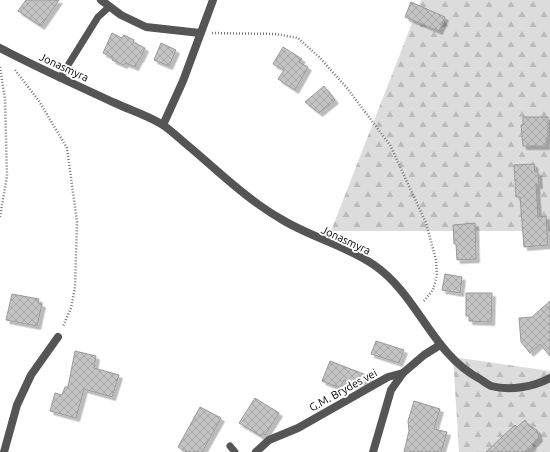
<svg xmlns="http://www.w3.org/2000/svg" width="550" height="452" viewBox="0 0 550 452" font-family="Ubuntu,sans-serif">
	<defs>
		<pattern id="forest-firs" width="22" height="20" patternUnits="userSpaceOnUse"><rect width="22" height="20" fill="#dcdcdc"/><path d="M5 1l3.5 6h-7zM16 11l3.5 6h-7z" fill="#bbb"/></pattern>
		<pattern id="building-cross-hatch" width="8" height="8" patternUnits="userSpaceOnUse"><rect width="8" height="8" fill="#c4c4c4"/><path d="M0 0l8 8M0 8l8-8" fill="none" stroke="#a7a7a7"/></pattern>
		<filter id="shadow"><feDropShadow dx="3.5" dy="3.5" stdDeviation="0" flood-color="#0004"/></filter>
	</defs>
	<rect width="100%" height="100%" fill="#fff"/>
	<g fill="url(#forest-firs)">
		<path d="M421 0H550V231H331Z"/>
		<path d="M453 357 550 371V452H459Z"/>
	</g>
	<g fill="url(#building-cross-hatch)" stroke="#999" filter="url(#shadow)">
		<path d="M26 0H59L41 26 18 11Z"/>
		<path d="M411 2 445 17 439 31 405 17Z"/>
		<path d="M112 33 122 38 124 35 134 40 133 42 145 48 140 59H139L135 67 125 63 124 65 112 60 113 58 103 53Z"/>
		<path d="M161 43 176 50 169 66 154 60Z"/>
		<path d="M283 47 302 59 299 62 308 67 295 90 278 79 284 70 273 64Z"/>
		<path d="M324 86 335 100 319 113 305 102Z"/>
		<path d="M523 117H548V138H546V146H523L521 125H523Z"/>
		<path d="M534 164 535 172H538L539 185H536L538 217 546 216 548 245 524 247 520 197H516L514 165Z"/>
		<path d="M475 223 476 259 457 260 456 244H454L453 225Z"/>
		<path d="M445 274 462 277 460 293 442 290Z"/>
		<path d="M466 293H492L491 322 469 321V316H466Z"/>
		<path d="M12 294 39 299 38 303 42 304 37 326 6 320Z"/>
		<path d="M550 301V356L540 344 530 353 521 342 519 318 532 317Z"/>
		<path d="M376 341 404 350 399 363 371 354Z"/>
		<path d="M75 351 96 356 94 368 119 375 112 397 84 389 76 418 50 411 55 393 62 395 65 387H68Z"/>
		<path d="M330 361 374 378 361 386 344 380 340 388 322 381Z"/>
		<path d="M255 398 279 413 265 435 263 433 261 436 239 423Z"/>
		<path d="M414 401 440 409 434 429 447 432 441 452H404L409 431 408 421Z"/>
		<path d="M200 407 221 418 202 452H187L178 447Z"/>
		<path d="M525 420 529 426 537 430 539 438 532 445 533 446 525 452H486L515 425 517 427Z"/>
	</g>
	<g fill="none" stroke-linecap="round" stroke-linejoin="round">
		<g stroke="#777" stroke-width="2.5" stroke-dasharray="1 2" stroke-linecap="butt">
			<path d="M212 33 276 34 298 38 319 57 347 88 390 145 426 223 436 260 437 275 433 290 423 302"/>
			<path d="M0 67 5 99 7 176 0 217"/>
			<path d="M15 70 39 101 67 148 77 222 75 287 71 308 63 326"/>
		</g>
		<g stroke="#555" stroke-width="7">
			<path d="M60 78 98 17 109 7"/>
			<path d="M230 446 235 452"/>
		</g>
		<g stroke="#555" stroke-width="8">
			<path d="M101 0 121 15 146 27 200 33"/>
			<path d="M0 48C38 68 76 85 115 103 130 110 149 116 163 125 173 132 182 141 192 149 220 173 248 200 281 219 310 237 345 245 374 265 418 295 432 354 480 379 483 381 487 384 491 386 509 391 534 387 550 378"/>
			<path d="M163 125 183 81 213 0"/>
			<path d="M4 452 17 405 31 375 58 337"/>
			<path d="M256 452 269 440 298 428 388 377 403 373 424 355 440 345"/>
			<path d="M373 452 391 390 403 373"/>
		</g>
	</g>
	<g text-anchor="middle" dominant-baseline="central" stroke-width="4" stroke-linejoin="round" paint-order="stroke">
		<g font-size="11" fill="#000" stroke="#fff">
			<text transform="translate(64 67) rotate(25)">Jonasmyra</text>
			<text transform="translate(346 240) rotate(25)">Jonasmyra</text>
			<text transform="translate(343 390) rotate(-29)">G.M. Brydes vei</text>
		</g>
	</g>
</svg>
